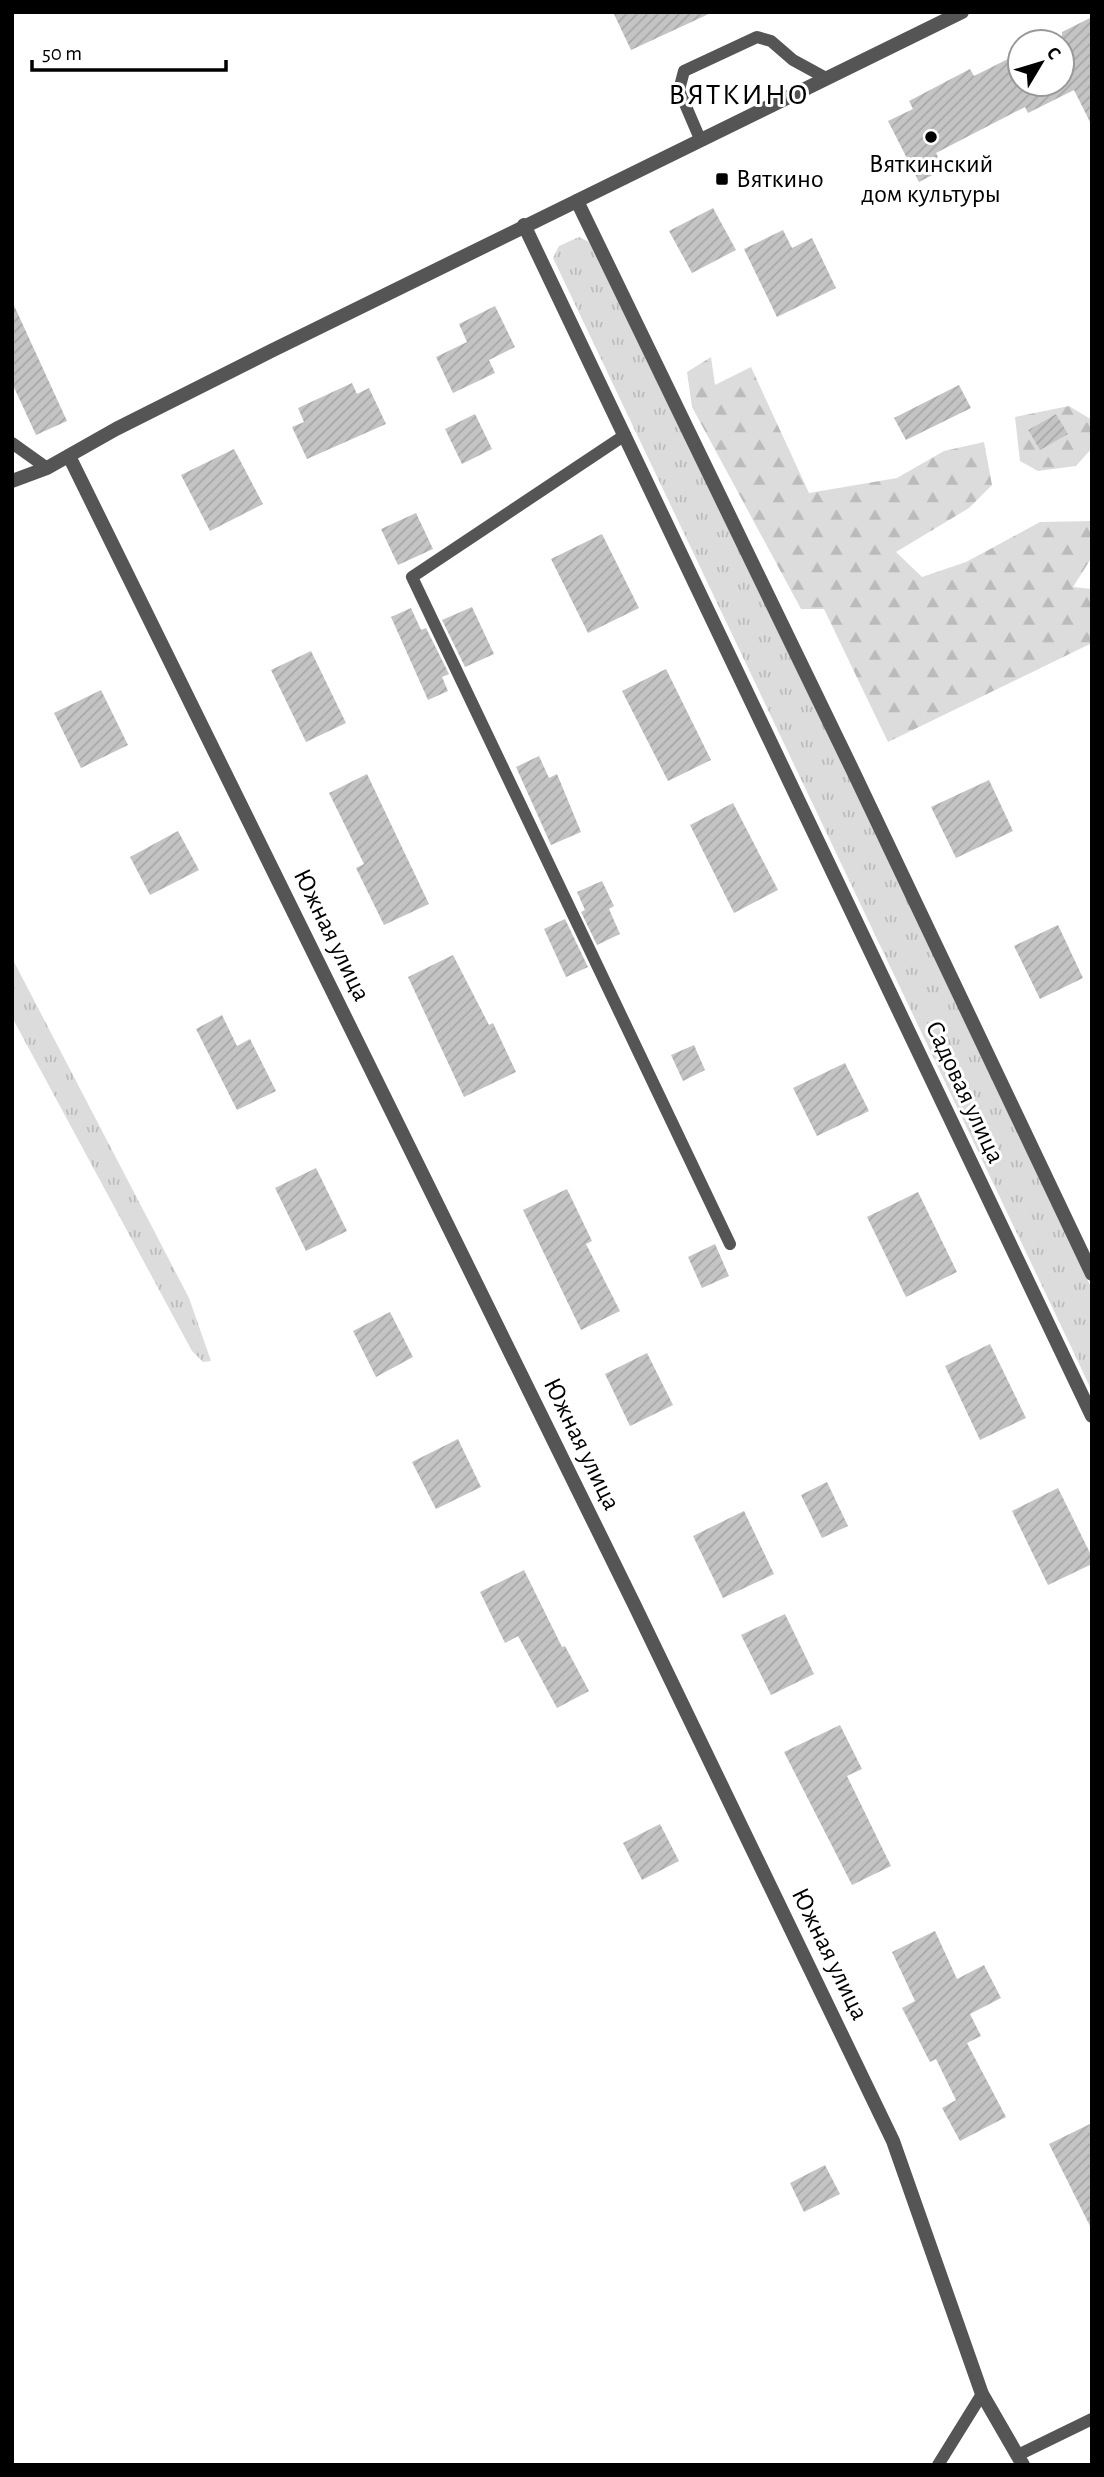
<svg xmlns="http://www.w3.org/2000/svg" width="1104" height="2477" viewBox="0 0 1104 2477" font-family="'Alegreya Sans',sans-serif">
	<defs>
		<pattern id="grass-tufts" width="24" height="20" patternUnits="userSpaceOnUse" patternTransform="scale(1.75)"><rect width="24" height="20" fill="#dcdcdc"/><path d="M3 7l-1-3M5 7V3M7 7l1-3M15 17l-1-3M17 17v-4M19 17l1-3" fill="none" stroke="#bbb"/></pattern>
		<pattern id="forest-firs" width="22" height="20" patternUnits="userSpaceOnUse" patternTransform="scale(1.75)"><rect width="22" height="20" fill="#dcdcdc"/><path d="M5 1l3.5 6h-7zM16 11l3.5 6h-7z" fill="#bbb"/></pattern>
		<pattern id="building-hatch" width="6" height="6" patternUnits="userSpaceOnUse" patternTransform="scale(1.75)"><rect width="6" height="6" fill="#c4c4c4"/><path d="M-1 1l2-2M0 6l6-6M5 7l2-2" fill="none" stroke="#a7a7a7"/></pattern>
	</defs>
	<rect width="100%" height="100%" fill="#fff"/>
	<g fill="url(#grass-tufts)">
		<path d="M579 237 589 242 871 823 1092 1289V1391L553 258 559 246Z"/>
		<path d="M12 958 189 1298 211 1361 203 1362 192 1351 13 1019Z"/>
	</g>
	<g fill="url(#forest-firs)" fill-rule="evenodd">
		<path d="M711 357 715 385 751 367 809 493 897 478 944 451 984 442 992 485 969 508 896 552 922 577 966 562 1040 522 1092 521V557L1073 587 1092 589V643L888 742 824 609H801L692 407 687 372Z"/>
		<path d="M1069 406 1092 420V448L1076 466 1038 471 1020 461 1015 417ZM1056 414 1067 434 1040 449 1028 430Z"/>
	</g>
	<g fill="url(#building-hatch)">
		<path d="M613 12H713L631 50Z"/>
		<path d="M1092 17V126L1074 90 1028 113 1025 107 936 153 944 169 919 182 888 121 913 109 909 101 970 69 974 76 1020 53V84H1062V32Z"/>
		<path d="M713 208 736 250 692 273 669 231Z"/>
		<path d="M783 230 792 248 812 238 836 288 777 317 744 249Z"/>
		<path d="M12 301 67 421 36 435 12 383Z"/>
		<path d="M495 306 515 347 489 360 495 373 453 393 436 357 467 342 459 324Z"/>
		<path d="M352 383 357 394 369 388 386 424 307 459 292 427 304 422 298 408Z"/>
		<path d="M959 385 971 408 906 440 894 418Z"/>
		<path d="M475 414 492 449 462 464 445 429Z"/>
		<path d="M1056 414 1068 434 1040 450 1028 430Z"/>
		<path d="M234 449 263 504 210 531 181 475Z"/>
		<path d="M416 513 433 549 398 565 381 529Z"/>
		<path d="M602 534 639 608 588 633 551 559Z"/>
		<path d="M472 607 494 654 465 667 442 620Z"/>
		<path d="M411 608 421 630 426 628 449 674 442 677 448 691 428 700 391 617Z"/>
		<path d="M311 651 346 723 306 742 271 670Z"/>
		<path d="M666 669 711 760 668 781 622 691Z"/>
		<path d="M101 690 128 745 81 768 54 713Z"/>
		<path d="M539 756 549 778 557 774 581 832 551 845 516 767Z"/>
		<path d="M367 774 429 904 384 925 356 868 364 864 329 793Z"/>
		<path d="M989 780 1013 831 956 858 931 807Z"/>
		<path d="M733 803 778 890 734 913 690 825Z"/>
		<path d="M178 831 199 870 150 895 130 857Z"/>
		<path d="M602 881 614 906 609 909 620 934 597 945 581 912 585 910 577 892Z"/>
		<path d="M565 919 588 967 566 977 544 929Z"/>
		<path d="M1058 925 1083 978 1040 999 1014 946Z"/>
		<path d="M453 955 489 1025 493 1023 516 1072 464 1097 408 977Z"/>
		<path d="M222 1015 237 1046 250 1039 276 1091 237 1110 196 1029Z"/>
		<path d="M694 1045 705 1070 683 1081 671 1055Z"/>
		<path d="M845 1063 869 1111 817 1136 793 1088Z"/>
		<path d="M316 1168 347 1231 306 1251 275 1188Z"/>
		<path d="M567 1189 592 1241 586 1244 620 1311 581 1330 523 1210Z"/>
		<path d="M918 1192 957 1272 906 1297 867 1217Z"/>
		<path d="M715 1244 729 1276 702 1288 688 1257Z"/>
		<path d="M390 1312 413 1357 376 1377 353 1331Z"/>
		<path d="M990 1344 1026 1418 980 1440 945 1366Z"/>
		<path d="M647 1353 673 1405 630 1426 605 1374Z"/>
		<path d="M458 1439 481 1487 436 1509 412 1462Z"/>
		<path d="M827 1482 848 1526 822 1538 801 1495Z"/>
		<path d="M1058 1488 1092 1557V1564L1048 1585 1012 1511Z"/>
		<path d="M744 1511 774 1574 723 1598 693 1536Z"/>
		<path d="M524 1570 562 1647 565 1646 589 1691 557 1708 518 1636 505 1643 480 1592Z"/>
		<path d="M785 1614 814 1674 771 1695 741 1635Z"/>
		<path d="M840 1725 862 1769 847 1776 891 1866 852 1885 784 1752Z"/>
		<path d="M660 1824 679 1861 642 1880 623 1843Z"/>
		<path d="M935 1931 957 1979 984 1965 1001 1998 970 2014 981 2036 967 2043 1006 2117 960 2141 942 2108 956 2100 936 2059 930 2062 902 2008 915 2001 892 1952Z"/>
		<path d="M1092 2123V2230L1049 2144Z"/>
		<path d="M825 2165 840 2194 804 2212 790 2183Z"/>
	</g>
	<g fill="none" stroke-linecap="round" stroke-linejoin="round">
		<g stroke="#555" stroke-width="12">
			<path d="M700 139 679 90 684 71 757 37 771 41 793 60 826 78"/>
			<path d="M625 435 412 577 730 1244"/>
			<path d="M12 443 47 468"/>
			<path d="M1018 2455 1092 2419"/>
			<path d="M938 2465 982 2394"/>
		</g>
		<g stroke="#555" stroke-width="14">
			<path d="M577 201 853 771 1092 1274"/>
			<path d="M524 225 1092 1416"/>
			<path d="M69 456 634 1604 893 2141 982 2394 1023 2465"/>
		</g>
		<path stroke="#555" stroke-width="14" d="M12 481 47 468 116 429 271 351 962 12"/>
	</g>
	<g fill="#000" stroke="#fff" stroke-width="2.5">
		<circle cx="931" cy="137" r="7"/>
		<rect x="715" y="172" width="14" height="14" rx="3.5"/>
	</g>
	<g text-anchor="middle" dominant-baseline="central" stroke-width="6" stroke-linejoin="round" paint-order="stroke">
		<g font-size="26" fill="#000" stroke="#fff">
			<text x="931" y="164">Вяткинский<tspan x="931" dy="30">дом культуры</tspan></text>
			<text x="736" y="179" text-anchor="start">Вяткино</text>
		</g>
		<g font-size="26" fill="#000" stroke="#fff">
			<text transform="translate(332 935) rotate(64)">Южная улица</text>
			<text transform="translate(965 1092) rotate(65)">Садовая улица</text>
			<text transform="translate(582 1444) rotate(64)">Южная улица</text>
			<text transform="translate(830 1954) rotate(64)">Южная улица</text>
		</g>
		<g font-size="30" letter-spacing="2" fill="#000" stroke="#fff">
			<text x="739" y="95">ВЯТКИНО</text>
		</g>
	</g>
	<rect width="1104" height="2477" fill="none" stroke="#000000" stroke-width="28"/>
	<g transform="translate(1041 63) rotate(52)"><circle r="33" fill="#ffffff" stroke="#999999" stroke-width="2"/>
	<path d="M0-5L12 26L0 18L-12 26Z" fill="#000000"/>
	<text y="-10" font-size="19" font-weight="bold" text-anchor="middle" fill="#000000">С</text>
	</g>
	<path d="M32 60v10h194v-10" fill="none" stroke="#000000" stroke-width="3.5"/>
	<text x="42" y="60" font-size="21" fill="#000000" stroke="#ffffff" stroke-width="5" paint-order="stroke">50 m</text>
</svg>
